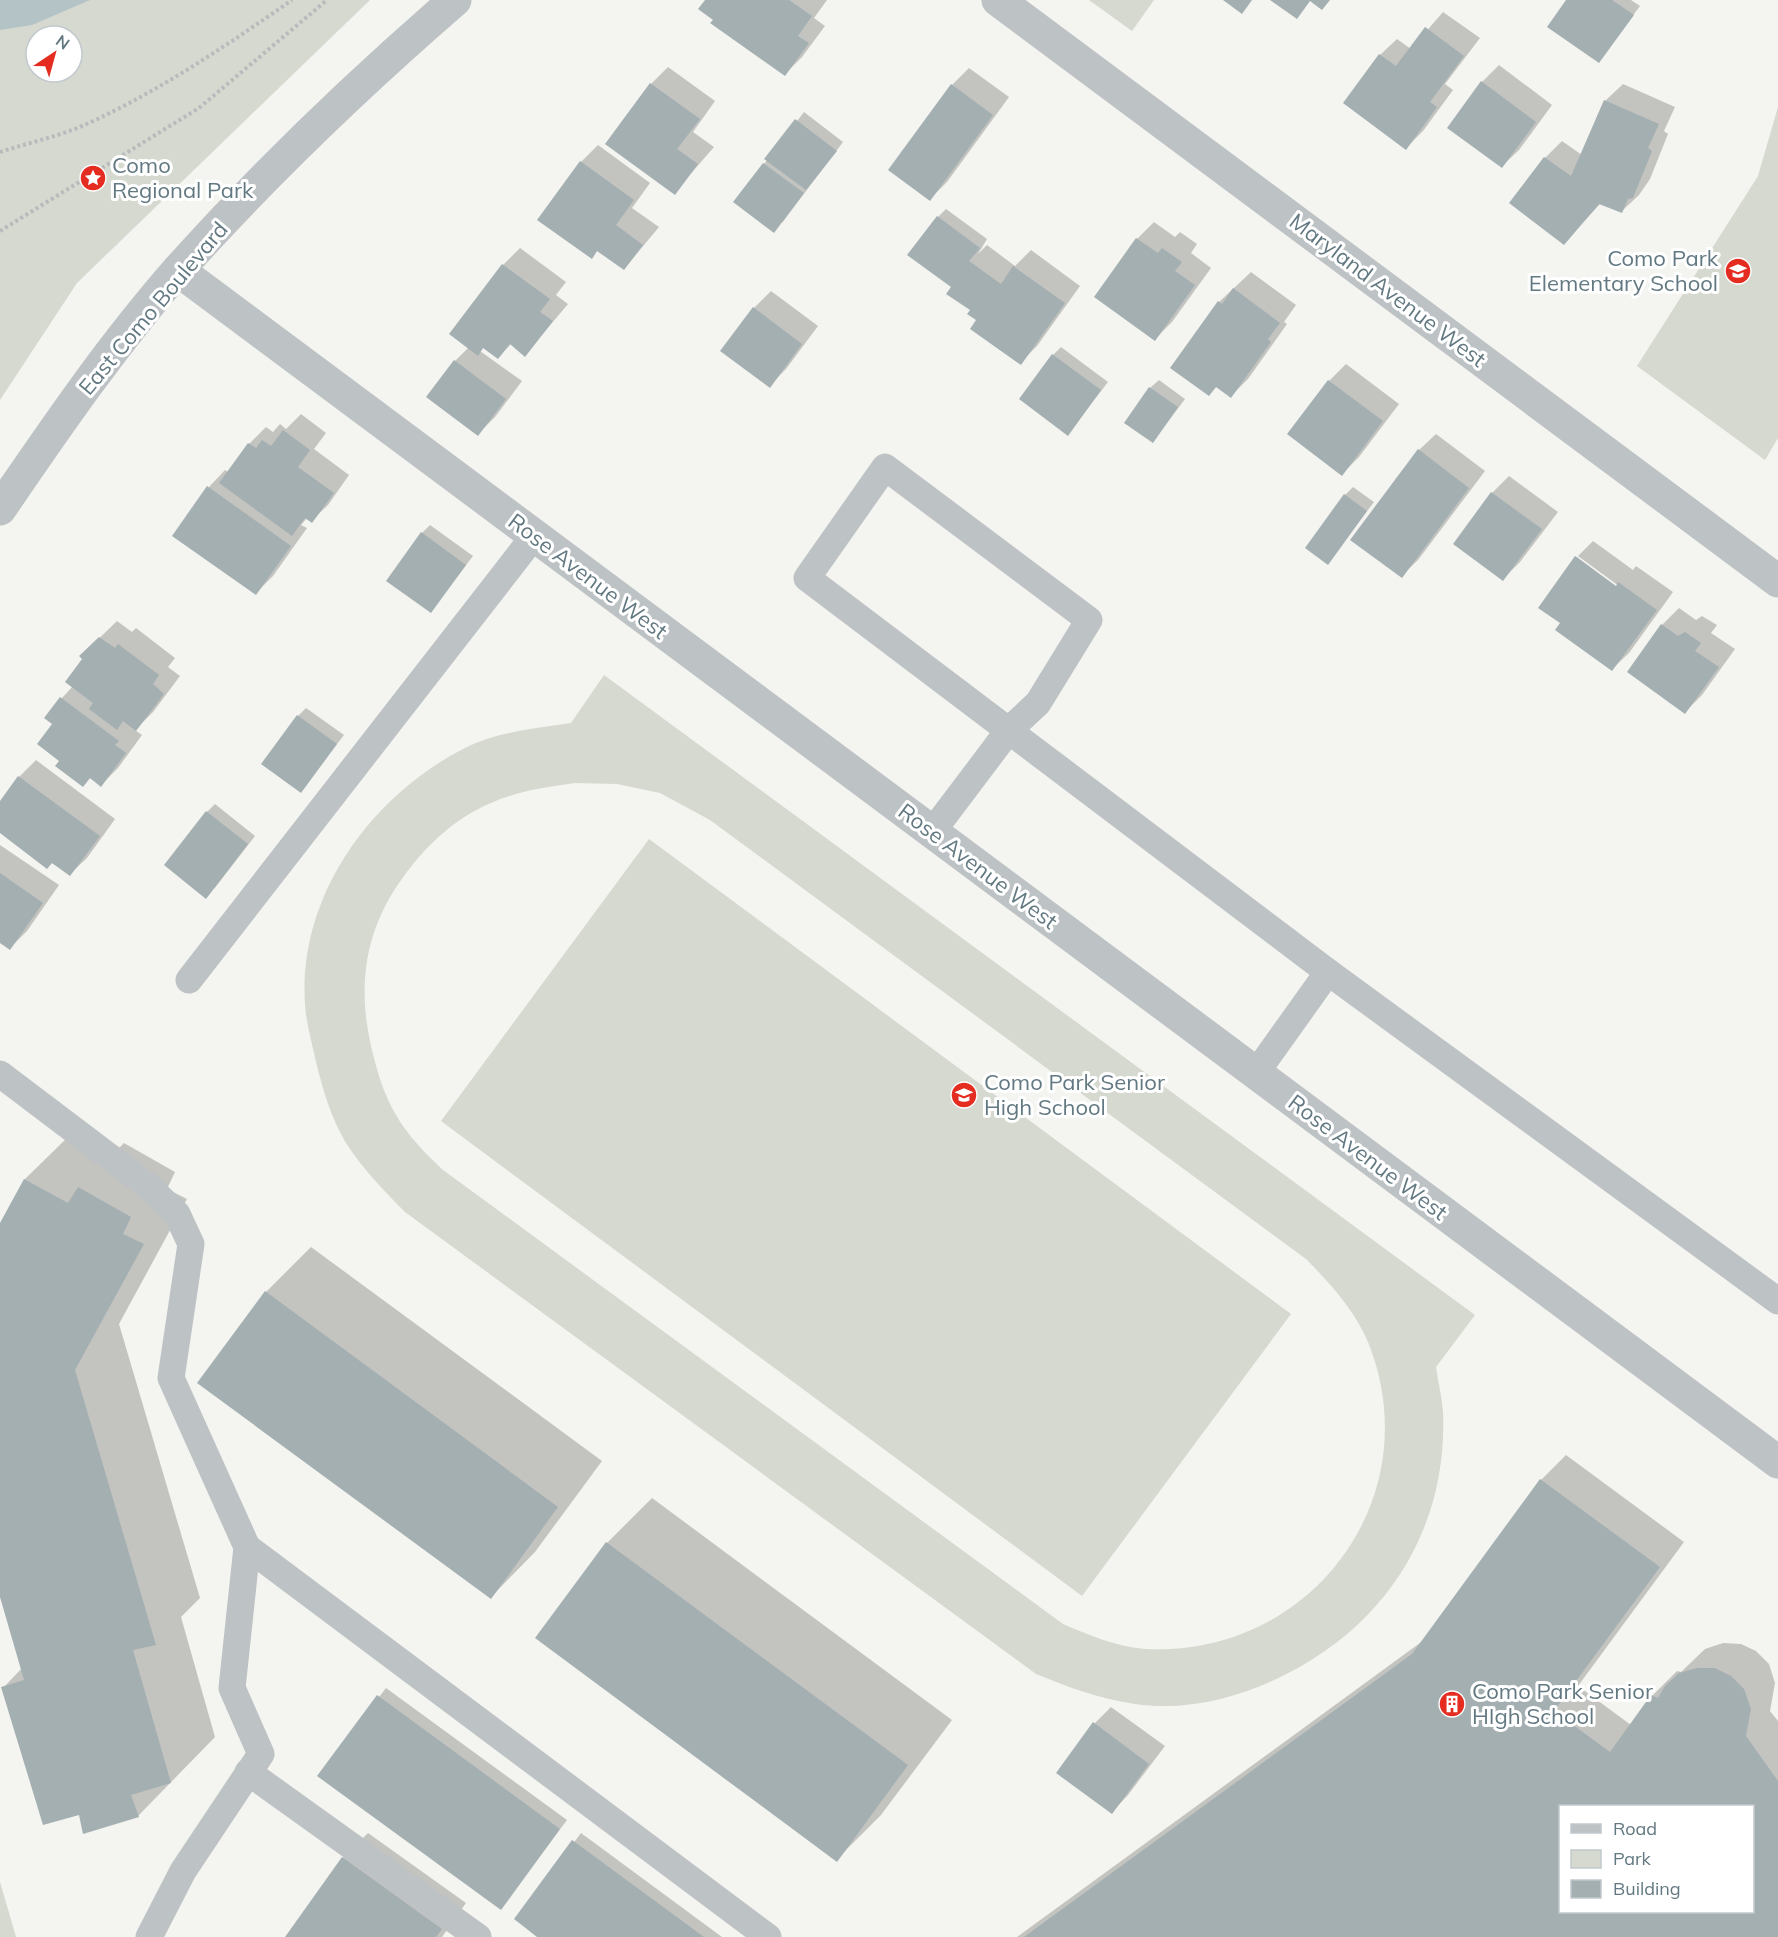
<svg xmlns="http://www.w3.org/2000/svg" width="1778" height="1937" viewBox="0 0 1778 1937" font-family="Mulish,sans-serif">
	<rect width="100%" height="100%" fill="#f4f4f0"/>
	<g fill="#d5d9cf" fill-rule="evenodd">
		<path d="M0 0H370L77 283 0 400ZM36 36H72V72H36Z"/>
		<path d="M1089 0H1154L1132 31Z"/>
		<path d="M1778 107V438L1765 460 1637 366 1758 176Z"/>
		<path d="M604 675 1475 1315 1436 1367C1438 1382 1442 1397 1443 1412 1448 1534 1381 1632 1272 1681 1230 1700 1181 1711 1135 1704 1100 1699 1068 1687 1036 1674L405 1212C383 1190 363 1169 346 1143 331 1118 323 1090 316 1062 312 1043 306 1023 305 1004 298 895 372 795 465 748 497 732 536 728 571 723ZM575 783 617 784 660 793 710 820 1306 1259C1330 1283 1355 1311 1368 1342 1431 1498 1310 1658 1145 1649 1117 1647 1089 1635 1063 1624L443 1170C425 1153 408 1136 396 1115 383 1093 377 1071 371 1046 356 979 367 922 410 868 432 840 459 816 491 803 517 791 547 787 575 783Z"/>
		<path d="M649 839 1291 1314 1082 1596 441 1121Z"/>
		<path d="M0 1882 16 1937H0Z"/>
	</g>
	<path fill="#b4c3c5" d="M0 0H90L32 25 0 30Z"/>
	<g fill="#0003" fill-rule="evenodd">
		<path d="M707 0H827L814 18 825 26 802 57 785 74 715 19Z"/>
		<path d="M1568 0H1631L1640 6 1599 61Z"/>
		<path d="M1443 12 1480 38 1445 84 1453 90 1423 131 1406 148 1380 55 1397 39 1411 49Z"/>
		<path d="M1499 65 1552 105 1519 150 1502 166 1482 82Z"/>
		<path d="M668 67 715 101 693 132 714 147 674 193 607 144 651 84Z"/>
		<path d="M969 68 1009 97 947 182 930 199 952 85Z"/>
		<path d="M1623 84 1675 107 1664 131 1668 134 1650 179 1639 195 1622 211 1601 203 1564 243 1511 203 1545 158 1562 141 1582 155 1606 100Z"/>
		<path d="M804 112 843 142 782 223 764 164Z"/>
		<path d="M598 145 650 183 632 208 659 227 624 269 598 250 591 257 581 162Z"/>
		<path d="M946 209 987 239 978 254 987 245 1015 266 1031 250 1080 286 1037 346 1020 363 978 320 972 310 958 280 938 217Z"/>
		<path d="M1154 222 1175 237 1180 232 1197 244 1191 253 1211 268 1172 322 1155 339 1137 239Z"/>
		<path d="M520 248 566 282 556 295 568 304 525 355 511 344 498 357 484 347 480 351 522 381 495 417 478 434 455 361 469 347 451 334 503 265Z"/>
		<path d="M1251 272 1296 305 1284 322 1287 324 1248 379 1231 396 1217 386 1209 394 1172 367 1219 302Z"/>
		<path d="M771 291 818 326 786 369 769 386 722 351 754 308Z"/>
		<path d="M1061 347 1108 382 1068 434 1053 355Z"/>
		<path d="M1346 364 1399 404 1359 457 1342 474 1289 434 1329 381Z"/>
		<path d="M1159 380 1185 399 1153 442 1150 388Z"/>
		<path d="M301 414 326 433 314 449 349 475 328 505 311 521 307 518 301 525 307 528 273 576 256 593 174 535 209 487 225 470 228 472 249 444 266 427 273 432 280 424 286 429Z"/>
		<path d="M1436 434 1485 471 1418 560 1401 576 1419 450Z"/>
		<path d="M1509 476 1558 512 1520 562 1503 579 1455 543 1492 493Z"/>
		<path d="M1353 487 1374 502 1328 563 1345 495Z"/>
		<path d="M430 525 473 556 431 611 422 533Z"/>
		<path d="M1593 541 1633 570 1636 566 1673 592 1629 653 1612 669 1562 623 1540 607 1577 557 1621 591 1623 589 1578 556Z"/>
		<path d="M1679 608 1696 620 1702 616 1717 625 1711 633 1735 649 1702 695 1685 712 1629 672 1662 625Z"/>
		<path d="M117 621 132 632 136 628 175 658 168 667 180 676 153 712 135 730 142 735 118 768 101 785 61 761 54 723 62 698 73 686 84 659 81 656Z"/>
		<path d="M306 708 344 735 301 791 298 716Z"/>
		<path d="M36 760 115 819 87 858 70 874 0 832V803L19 777Z"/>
		<path d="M215 804 255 836 214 889 207 812Z"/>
		<path d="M0 845 59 885 27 931 10 948 0 941Z"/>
		<path d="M70 1135 110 1157 124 1143 175 1172 167 1189 187 1199 119 1324 200 1598 181 1617 215 1737 138 1816 81 1814 3 1688 22 1668 0 1591V1226L25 1179Z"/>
		<path d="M311 1247 602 1461 535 1552 491 1597 199 1383 266 1292Z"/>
		<path d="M1566 1455 1684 1542 1578 1686 1631 1725 1652 1696 1677 1671 1681 1672 1705 1649 1723 1643 1741 1644 1756 1651 1769 1664 1775 1683 1770 1711 1778 1721V1937H1017L1424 1640 1541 1480ZM1560 1806H1752V1912H1560Z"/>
		<path d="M652 1498 952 1720 881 1815 836 1860 607 1543Z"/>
		<path d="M386 1688 567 1820 501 1908 319 1775Z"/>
		<path d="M1111 1707 1165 1746 1128 1795 1112 1812 1095 1723Z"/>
		<path d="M368 1833 466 1903 442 1937H287L343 1858Z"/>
		<path d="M581 1833 722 1937H540L516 1919Z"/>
	</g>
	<g fill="#a4afb2" fill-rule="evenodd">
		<path d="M705 0H789L812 16 798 36 809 43 785 76 710 23 713 20 698 9Z"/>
		<path d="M1223 0H1252L1242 14Z"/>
		<path d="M1270 0H1330L1322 10 1310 1 1297 19Z"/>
		<path d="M1566 0H1612L1634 15 1599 63 1547 27Z"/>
		<path d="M1425 27 1464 56 1430 102 1437 107 1406 150 1343 103 1379 54 1396 66Z"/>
		<path d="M1481 81 1536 122 1502 168 1447 128Z"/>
		<path d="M650 83 700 119 677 149 698 164 675 195 605 144Z"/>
		<path d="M951 84 993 115 930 201 888 170Z"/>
		<path d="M1604 100 1659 124 1648 148 1652 151 1633 198 1628 199 1622 213 1599 204 1564 245 1509 203 1544 157 1571 176Z"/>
		<path d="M795 119 837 151 806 190 764 159Z"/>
		<path d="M580 161 634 200 616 225 643 245 624 270 597 251 592 259 537 220Z"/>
		<path d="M763 163 804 193 774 233 733 202Z"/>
		<path d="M937 216 980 248 969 261 1001 284 1013 266 1065 303 1021 365 970 329 976 320 967 314 970 310 946 294 951 287 907 255Z"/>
		<path d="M1136 238 1158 253 1162 248 1182 262 1175 271 1195 285 1155 341 1094 297Z"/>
		<path d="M502 264 550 299 540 312 553 321 525 357 510 344 498 359 483 348 478 356 449 334Z"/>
		<path d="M1233 288 1280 323 1268 339 1271 342 1231 398 1216 387 1209 396 1170 368 1218 301 1222 304Z"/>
		<path d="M753 307 802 344 770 388 720 351Z"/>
		<path d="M1052 354 1101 390 1068 436 1019 399Z"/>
		<path d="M454 360 506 399 478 436 426 397Z"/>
		<path d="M1328 380 1383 421 1342 476 1287 434Z"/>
		<path d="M1149 387 1178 407 1153 443 1124 423Z"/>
		<path d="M283 430 310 450 298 467 334 493 312 523 305 518 292 536 219 483 248 443 256 448 262 440 271 446Z"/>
		<path d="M1418 449 1469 488 1402 578 1350 540Z"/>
		<path d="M207 486 291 546 256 595 172 536Z"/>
		<path d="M1491 492 1542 529 1503 581 1453 544Z"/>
		<path d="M1344 494 1367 511 1328 565 1305 548Z"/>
		<path d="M421 532 466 565 431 613 386 581Z"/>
		<path d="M1575 556 1616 586 1618 582 1657 610 1612 671 1555 630 1560 623 1538 608Z"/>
		<path d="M1661 624 1678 636 1685 632 1701 643 1695 651 1719 667 1685 714 1627 672Z"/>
		<path d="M99 637 115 648 118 644 159 675 153 684 164 694 136 731 123 721 117 730 89 709 93 703 65 682 82 659 79 656Z"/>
		<path d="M60 697 119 741 115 745 126 753 101 787 90 778 83 787 55 766 59 761 37 744 52 724 44 718Z"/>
		<path d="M297 715 337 744 301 793 261 764Z"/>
		<path d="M18 776 100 836 70 876 52 863 47 869 0 833V801Z"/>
		<path d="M206 811 248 844 206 899 164 865Z"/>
		<path d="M0 873 43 903 10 950 0 943Z"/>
		<path d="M24 1179 68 1203 78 1187 131 1217 123 1234 144 1244 75 1370 156 1645 133 1650 171 1783 131 1795 139 1817 83 1834 79 1815 43 1825 1 1687 24 1680 0 1597V1223Z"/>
		<path d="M265 1291 558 1507 491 1599 197 1383Z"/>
		<path d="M1540 1479 1660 1567 1554 1711 1610 1752 1651 1695 1658 1698 1665 1686 1679 1673 1697 1668H1715L1731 1676 1744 1689 1751 1709 1746 1736 1778 1781V1937H1024L1412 1654ZM1560 1806H1752V1912H1560Z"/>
		<path d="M606 1542 908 1765 837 1862 535 1638Z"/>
		<path d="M377 1695 560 1829 501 1910 317 1776Z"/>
		<path d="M1093 1722 1149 1764 1112 1814 1056 1773Z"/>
		<path d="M572 1840 704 1937H537L514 1919Z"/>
		<path d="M342 1857 442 1929 436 1937H285Z"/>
	</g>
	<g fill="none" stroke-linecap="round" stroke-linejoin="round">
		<g stroke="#b7bbbc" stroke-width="4" stroke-dasharray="3 3" stroke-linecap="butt">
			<path d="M0 152C25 144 51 138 75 129 149 98 226 46 292 0"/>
			<path d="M0 231 199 108 327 0"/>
		</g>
		<g stroke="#bdc2c5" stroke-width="27">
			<path d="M932 832 1009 730 1038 703 1089 620 885 467 807 578 1328 972 1778 1301"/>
			<path d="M189 980 534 536"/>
			<path d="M1256 1073 1328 972"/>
			<path d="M0 1074 148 1186 177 1214 191 1244 171 1378 247 1547"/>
			<path d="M248 1772 478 1937"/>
			<path d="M149 1937 183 1871 261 1754 232 1688 247 1547 768 1937"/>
		</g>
		<path stroke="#bdc2c5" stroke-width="33" d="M178 270 1778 1462"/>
		<g stroke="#bdc2c5" stroke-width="33">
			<path d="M998 0 1778 581"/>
			<path d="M0 509C56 427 113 344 179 269 265 173 358 84 455 0"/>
		</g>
	</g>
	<defs>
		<symbol id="sight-disc" viewBox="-11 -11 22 22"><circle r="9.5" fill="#e42c21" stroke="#fff"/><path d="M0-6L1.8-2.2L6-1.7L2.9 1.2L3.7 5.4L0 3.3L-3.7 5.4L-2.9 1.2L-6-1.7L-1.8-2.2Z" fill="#fff"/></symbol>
		<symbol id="school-disc" viewBox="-11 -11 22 22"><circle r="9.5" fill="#e42c21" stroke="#fff"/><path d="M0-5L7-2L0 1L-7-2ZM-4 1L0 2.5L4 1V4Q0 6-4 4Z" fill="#fff"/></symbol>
		<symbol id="building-disc" viewBox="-11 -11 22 22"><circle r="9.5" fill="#e42c21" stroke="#fff"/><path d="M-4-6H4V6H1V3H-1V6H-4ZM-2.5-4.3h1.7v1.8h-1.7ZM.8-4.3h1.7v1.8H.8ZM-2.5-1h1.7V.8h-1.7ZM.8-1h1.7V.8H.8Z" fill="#fff"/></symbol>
	</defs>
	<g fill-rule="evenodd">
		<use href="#sight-disc" x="78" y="163" width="30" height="30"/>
		<use href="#school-disc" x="1723" y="256" width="30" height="30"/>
		<use href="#school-disc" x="949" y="1080" width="30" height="30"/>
		<use href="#building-disc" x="1437" y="1689" width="30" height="30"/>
	</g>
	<g text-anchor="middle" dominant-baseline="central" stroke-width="6" stroke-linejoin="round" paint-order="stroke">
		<g font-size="22" fill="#637982" stroke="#fff" text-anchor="start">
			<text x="112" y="165">Como<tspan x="112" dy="25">Regional Park</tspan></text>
			<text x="1718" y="258" text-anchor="end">Como Park<tspan x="1718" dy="25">Elementary School</tspan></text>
			<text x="984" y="1082">Como Park Senior<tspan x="984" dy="25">High School</tspan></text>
			<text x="1472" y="1691">Como Park Senior<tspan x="1472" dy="25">HIgh School</tspan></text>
		</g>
		<g font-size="22" fill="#637982" stroke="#fff">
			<text transform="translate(1388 290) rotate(37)">Maryland Avenue West</text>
			<text transform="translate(153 308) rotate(-50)">East Como Boulevard</text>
			<text transform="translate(588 576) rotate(37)">Rose Avenue West</text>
			<text transform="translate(978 866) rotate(37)">Rose Avenue West</text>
			<text transform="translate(1368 1157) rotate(37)">Rose Avenue West</text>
		</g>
	</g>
	<rect x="1559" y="1805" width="195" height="108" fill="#ffffff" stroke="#c1c9cd" stroke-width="1.5"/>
	<rect x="1571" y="1824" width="30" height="9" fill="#bdc2c5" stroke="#c1c9cd" stroke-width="1.5"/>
	<text x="1613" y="1835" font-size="18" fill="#637982">Road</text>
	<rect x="1571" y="1850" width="30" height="18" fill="#d5d9cf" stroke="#c1c9cd" stroke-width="1.5"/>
	<text x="1613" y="1865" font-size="18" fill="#637982">Park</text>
	<rect x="1571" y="1880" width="30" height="18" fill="#a4afb2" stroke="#c1c9cd" stroke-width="1.5"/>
	<text x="1613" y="1895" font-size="18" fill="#637982">Building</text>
	<g transform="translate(54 54) rotate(36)"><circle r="28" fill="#ffffff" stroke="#c1c9cd" stroke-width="1.5"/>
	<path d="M0-4.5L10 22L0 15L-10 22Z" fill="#e42c21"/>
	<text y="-9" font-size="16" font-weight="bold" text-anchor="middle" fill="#637982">N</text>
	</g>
</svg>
